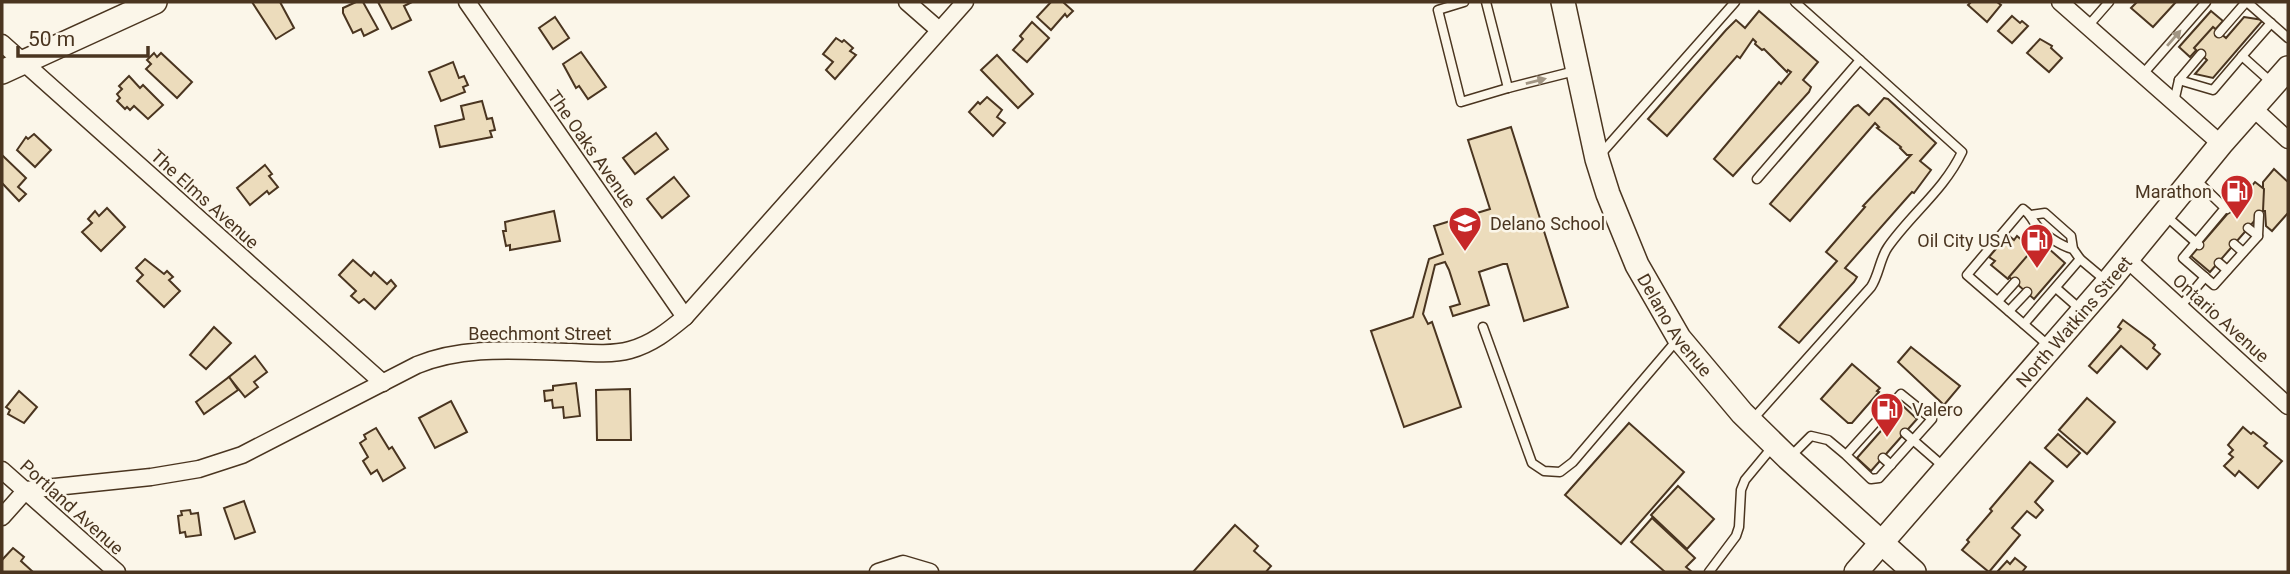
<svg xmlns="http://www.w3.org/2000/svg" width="2290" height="574" viewBox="0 0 2290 574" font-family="Roboto,sans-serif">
	<rect width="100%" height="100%" fill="#fbf6e9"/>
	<g fill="#ecdcbc" stroke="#4a3520" stroke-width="2">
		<path d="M252 2H280L294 28 276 39Z"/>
		<path d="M356 2H363L378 29 364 36 361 29 353 33 343 13V8Z"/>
		<path d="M378 2H412L404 6 411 20 392 29Z"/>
		<path d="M1051 2H1063L1073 11 1067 17 1065 14 1051 30 1037 17Z"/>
		<path d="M1971 2H1997L2001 5 1987 22 1968 5Z"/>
		<path d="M2137 2H2176L2153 27 2131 8Z"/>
		<path d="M1759 11 1818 62 1803 80 1811 87 1809 92 1733 176 1714 159 1779 82 1781 84 1791 72 1788 70 1787 72 1764 49 1762 50 1755 44 1756 42 1753 39 1740 58 1737 56 1667 136 1648 119 1726 30 1736 20 1745 28Z"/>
		<path d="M2211 11 2223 21 2190 57 2179 47Z"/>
		<path d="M2012 16 2020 23 2022 21 2028 26 2012 43 1998 31Z"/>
		<path d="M555 17 569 38 553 49 539 28Z"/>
		<path d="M2244 17 2263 20 2213 78 2195 74 2207 60 2194 48 2213 27 2226 38Z"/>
		<path d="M1032 22 1049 38 1027 62 1013 50 1023 39 1020 36Z"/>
		<path d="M836 38 842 42 844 40 853 48 850 51 856 55 835 79 826 70 833 62 823 54Z"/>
		<path d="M2040 39 2052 46 2051 48 2062 58 2049 72 2027 53Z"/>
		<path d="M581 52 606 87 588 99 579 86 576 88 563 64Z"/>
		<path d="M154 53 157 57 161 53 192 82 177 98 146 69 151 64 147 60Z"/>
		<path d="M997 55 1033 94 1018 108 981 70Z"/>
		<path d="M453 62 459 78 464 76 468 85 463 87 465 92 441 101 429 72Z"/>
		<path d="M129 76 140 88 143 85 163 105 148 119 134 106 130 110 127 107 125 109 117 101 120 98 117 94 122 89 119 86Z"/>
		<path d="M987 97 1002 110 997 117 1005 123 993 136 969 112 978 102 980 104Z"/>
		<path d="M1884 98 1888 99 1936 143 1920 161 1931 170 1914 193 1912 192 1845 268 1857 277 1854 282 1799 343 1779 327 1837 261 1826 252 1865 207 1863 206 1911 155H1907L1900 148 1901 147 1877 128 1879 127 1875 123 1790 221 1770 204 1854 107 1858 105 1869 115Z"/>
		<path d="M482 101 487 119 492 118 495 130 490 131 492 137 440 147 435 126 464 119 461 106Z"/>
		<path d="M1511 127 1568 307 1524 321 1507 264H1503L1479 272 1489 305 1453 316 1450 307 1460 304 1449 270 1445 262 1435 265 1423 314 1428 324 1432 322 1461 407 1404 427 1371 331 1413 317 1429 259 1443 254 1434 226 1490 209 1468 140Z"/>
		<path d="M656 133 668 149 635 174 623 158Z"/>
		<path d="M34 134 51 150 35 167 17 150 26 137 28 139Z"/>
		<path d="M2 155 26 178 18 187 26 194 19 201 2 183Z"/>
		<path d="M265 165 272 174 269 176 278 187 269 194 267 191 250 205 237 188Z"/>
		<path d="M2274 169 2288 182V213L2272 231 2266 226 2265 211H2263V182Z"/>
		<path d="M674 177 689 196 662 218 647 199Z"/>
		<path d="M2255 182 2264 189 2263 211 2210 272 2191 256Z"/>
		<path d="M107 208 125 227 101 251 82 232 92 223 88 219 95 211 99 216Z"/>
		<path d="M554 211 560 241 510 250V245L506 246 503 231H506L505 222Z"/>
		<path d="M2008 235 2014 240 2017 236 2033 250 2008 279 1991 265 1995 261 1989 257Z"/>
		<path d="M2040 241 2065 263 2034 299 2009 277Z"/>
		<path d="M145 259 164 274 167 271 173 277 169 280 180 291 164 307 137 281 143 275 136 268Z"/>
		<path d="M353 260 371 276 374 272 387 284 391 280 396 286 375 309 364 299 359 303 351 296 356 291 339 275Z"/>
		<path d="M2123 320 2150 340 2155 345 2153 348 2160 354 2147 369 2121 346 2097 373 2089 366 2121 329 2118 327Z"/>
		<path d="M214 327 231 343 206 369 190 355Z"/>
		<path d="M1911 347 1960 386 1944 405 1898 362Z"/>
		<path d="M255 356 267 372 254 382 258 387 245 397 229 377Z"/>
		<path d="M1852 364 1880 388 1877 391 1879 392 1852 423H1848L1821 399Z"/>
		<path d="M229 377 238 390 204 414 196 402Z"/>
		<path d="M576 383 580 416 564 418 563 407 553 408 552 400 545 401 544 391 553 390V386Z"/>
		<path d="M630 389 631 440H597L596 390Z"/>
		<path d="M19 391 37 407 24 423 8 414 10 410 6 407Z"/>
		<path d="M2087 398 2115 422 2087 454 2059 430Z"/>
		<path d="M451 401 467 432 435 448 419 418Z"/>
		<path d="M1903 406 1917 419 1871 471 1857 458Z"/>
		<path d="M1629 423 1684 472 1621 544 1565 495Z"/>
		<path d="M2243 427 2251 434 2253 432 2267 443 2264 446 2282 461 2258 488 2239 471 2235 476 2224 466 2233 457 2229 454 2233 450 2228 445Z"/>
		<path d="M376 428 389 449 392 447 405 468 383 481 377 470 371 474 363 461 368 457 360 443 366 439 364 435Z"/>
		<path d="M2058 434 2080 453 2067 467 2045 448Z"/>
		<path d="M2030 462 2053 481 2035 502 2043 510 2036 518 2027 511 2012 528 2020 535 1989 572 1962 550 1969 542 1967 540 1992 511 1990 509Z"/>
		<path d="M1678 486 1714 519 1687 549 1651 515Z"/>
		<path d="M244 501 255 532 235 539 224 508Z"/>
		<path d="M190 510 191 514 198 513 201 535 186 537 185 532 180 533 178 516 182 515 181 511Z"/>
		<path d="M1652 518 1695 558 1686 567 1692 572H1665L1631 542Z"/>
		<path d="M1235 525 1258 546 1254 551 1271 566 1266 572H1193Z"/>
		<path d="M13 548 24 557 21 561 32 571 31 572H2V560Z"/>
		<path d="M2015 558 2026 567 2022 572H1997L2007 561 2010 564Z"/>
	</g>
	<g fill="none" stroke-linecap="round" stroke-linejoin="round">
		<defs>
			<g id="lane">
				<path d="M1464 2 1438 10 1461 102 1508 88"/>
				<path d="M1486 2 1508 88 1575 71"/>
				<path d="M2247 2 2288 38"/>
				<path d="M2088 26 2109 2"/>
				<path d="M2219 33 2246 2"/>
				<path d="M2242 56 2271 23"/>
				<path d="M2142 75 2206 2"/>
				<path d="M2179 80 2213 90 2242 56 2271 82"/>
				<path d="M2174 102 2179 80 2201 54"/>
				<path d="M1599 156 1735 2"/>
				<path d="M1757 179 1860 60 1795 2"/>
				<path d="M2196 180 2225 208 2183 258 2214 285 2258 236 2259 215"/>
				<path d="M2227 209 2225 208 2236 195 2240 198"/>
				<path d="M2031 215 2045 213 2071 236 2073 249"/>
				<path d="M2166 216 2199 245"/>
				<path d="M2248 228 2258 236"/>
				<path d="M2234 244 2243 252"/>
				<path d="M2219 263 2227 270"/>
				<path d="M2056 288 2080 309"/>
				<path d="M1998 301 2015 282"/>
				<path d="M2180 307 2205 277"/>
				<path d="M2009 311 2027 292"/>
				<path d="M2024 324 2080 259"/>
				<path d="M1483 327 1532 463 1544 471 1560 472 1573 462 1677 340"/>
				<path d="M2049 346 1967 275 2023 209C2030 214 2030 216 2034 222 2042 234 2061 246 2073 249L2080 259 2105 280"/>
				<path d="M1753 419 1871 287C1879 275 1880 258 1888 247 1912 213 1944 190 1962 152L1860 60"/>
				<path d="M1905 433 1944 467"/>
				<path d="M1791 456 1811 436 1828 440 1846 455 1901 394 1932 419 1879 478 1871 479 1846 455"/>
				<path d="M1883 458 1891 465"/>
				<path d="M1709 572 1736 536 1739 527 1741 490 1745 480 1774 445"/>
			</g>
			<g id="street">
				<path d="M467 2 685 317"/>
				<path d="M907 2 939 30"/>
				<path d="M2060 2 2221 144"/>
				<path d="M2 43 383 383"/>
				<path d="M2253 108 2288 140"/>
				<path d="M2127 259 2288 406"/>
				<path d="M2 470 117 572"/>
				<path d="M2 517 26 490 151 477 199 469 242 455 417 365C466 345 518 351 571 352 589 353 612 355 630 350 652 344 668 331 685 317L965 2"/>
				<path d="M878 572 903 564 930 572"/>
			</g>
			<g id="secondary">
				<path id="s1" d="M1563 2 1597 159 1608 194 1637 265 1679 338 1742 413 1788 458 1914 572"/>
				<path d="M2 72 155 2"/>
				<path id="s2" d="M1856 572 2108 282 2221 144 2288 68"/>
			</g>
		</defs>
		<use href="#lane" stroke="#4a3520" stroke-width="11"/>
		<use href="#street" stroke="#4a3520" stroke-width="19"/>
		<use href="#secondary" stroke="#4a3520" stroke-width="26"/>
		<use href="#lane" stroke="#fbf6e9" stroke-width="8"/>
		<use href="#street" stroke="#fbf6e9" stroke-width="16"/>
		<use href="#secondary" stroke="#fbf6e9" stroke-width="23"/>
	</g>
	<defs><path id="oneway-solid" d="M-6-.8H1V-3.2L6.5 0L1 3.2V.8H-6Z" transform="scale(1.75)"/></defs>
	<g fill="#a29684">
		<use href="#oneway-solid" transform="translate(2174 38) rotate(-49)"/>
		<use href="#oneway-solid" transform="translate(1536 81) rotate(-14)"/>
	</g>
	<defs>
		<symbol id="fuel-pin" viewBox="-11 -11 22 30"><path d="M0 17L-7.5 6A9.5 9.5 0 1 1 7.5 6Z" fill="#c62828" stroke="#fbf6e9"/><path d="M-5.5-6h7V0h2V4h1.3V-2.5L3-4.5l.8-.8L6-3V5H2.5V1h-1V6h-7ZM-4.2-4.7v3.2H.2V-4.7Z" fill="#fff"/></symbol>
		<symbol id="school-pin" viewBox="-11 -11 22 30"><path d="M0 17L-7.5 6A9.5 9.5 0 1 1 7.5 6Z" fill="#c62828" stroke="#fbf6e9"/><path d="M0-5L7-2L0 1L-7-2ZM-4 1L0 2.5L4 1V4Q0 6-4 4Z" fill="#fff"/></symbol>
	</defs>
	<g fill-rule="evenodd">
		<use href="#fuel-pin" x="2218" y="172" width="38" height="52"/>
		<use href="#school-pin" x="1446" y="204" width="38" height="52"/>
		<use href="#fuel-pin" x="2018" y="221" width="38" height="52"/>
		<use href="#fuel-pin" x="1868" y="390" width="38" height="52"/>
	</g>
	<g text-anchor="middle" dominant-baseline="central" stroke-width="5" stroke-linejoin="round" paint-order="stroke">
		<g font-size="18" fill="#4a3520" stroke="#fbf6e9">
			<text transform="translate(592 149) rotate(55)">The Oaks Avenue</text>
			<text transform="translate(205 199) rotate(42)">The Elms Avenue</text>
			<text transform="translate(2221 318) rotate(42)">Ontario Avenue</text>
			<text stroke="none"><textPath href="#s2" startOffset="332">North Watkins Street</textPath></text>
			<text stroke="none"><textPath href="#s1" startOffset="345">Delano Avenue</textPath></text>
			<text x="540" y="333">Beechmont Street</text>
			<text transform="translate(72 507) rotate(42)">Portland Avenue</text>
		</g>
		<g font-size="18" fill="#4a3520" stroke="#fbf6e9" text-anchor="end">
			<text x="2212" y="191">Marathon</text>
			<text x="1490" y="223" text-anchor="start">Delano School</text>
			<text x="2012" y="240">Oil City USA</text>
			<text x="1912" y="409" text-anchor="start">Valero</text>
		</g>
	</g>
	<rect width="2290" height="574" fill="none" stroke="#4a3520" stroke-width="7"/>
	<path d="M18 46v10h130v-10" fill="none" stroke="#4a3520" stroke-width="3.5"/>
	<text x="28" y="46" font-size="21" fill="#4a3520" stroke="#fbf6e9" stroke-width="5" paint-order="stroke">50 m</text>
</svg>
